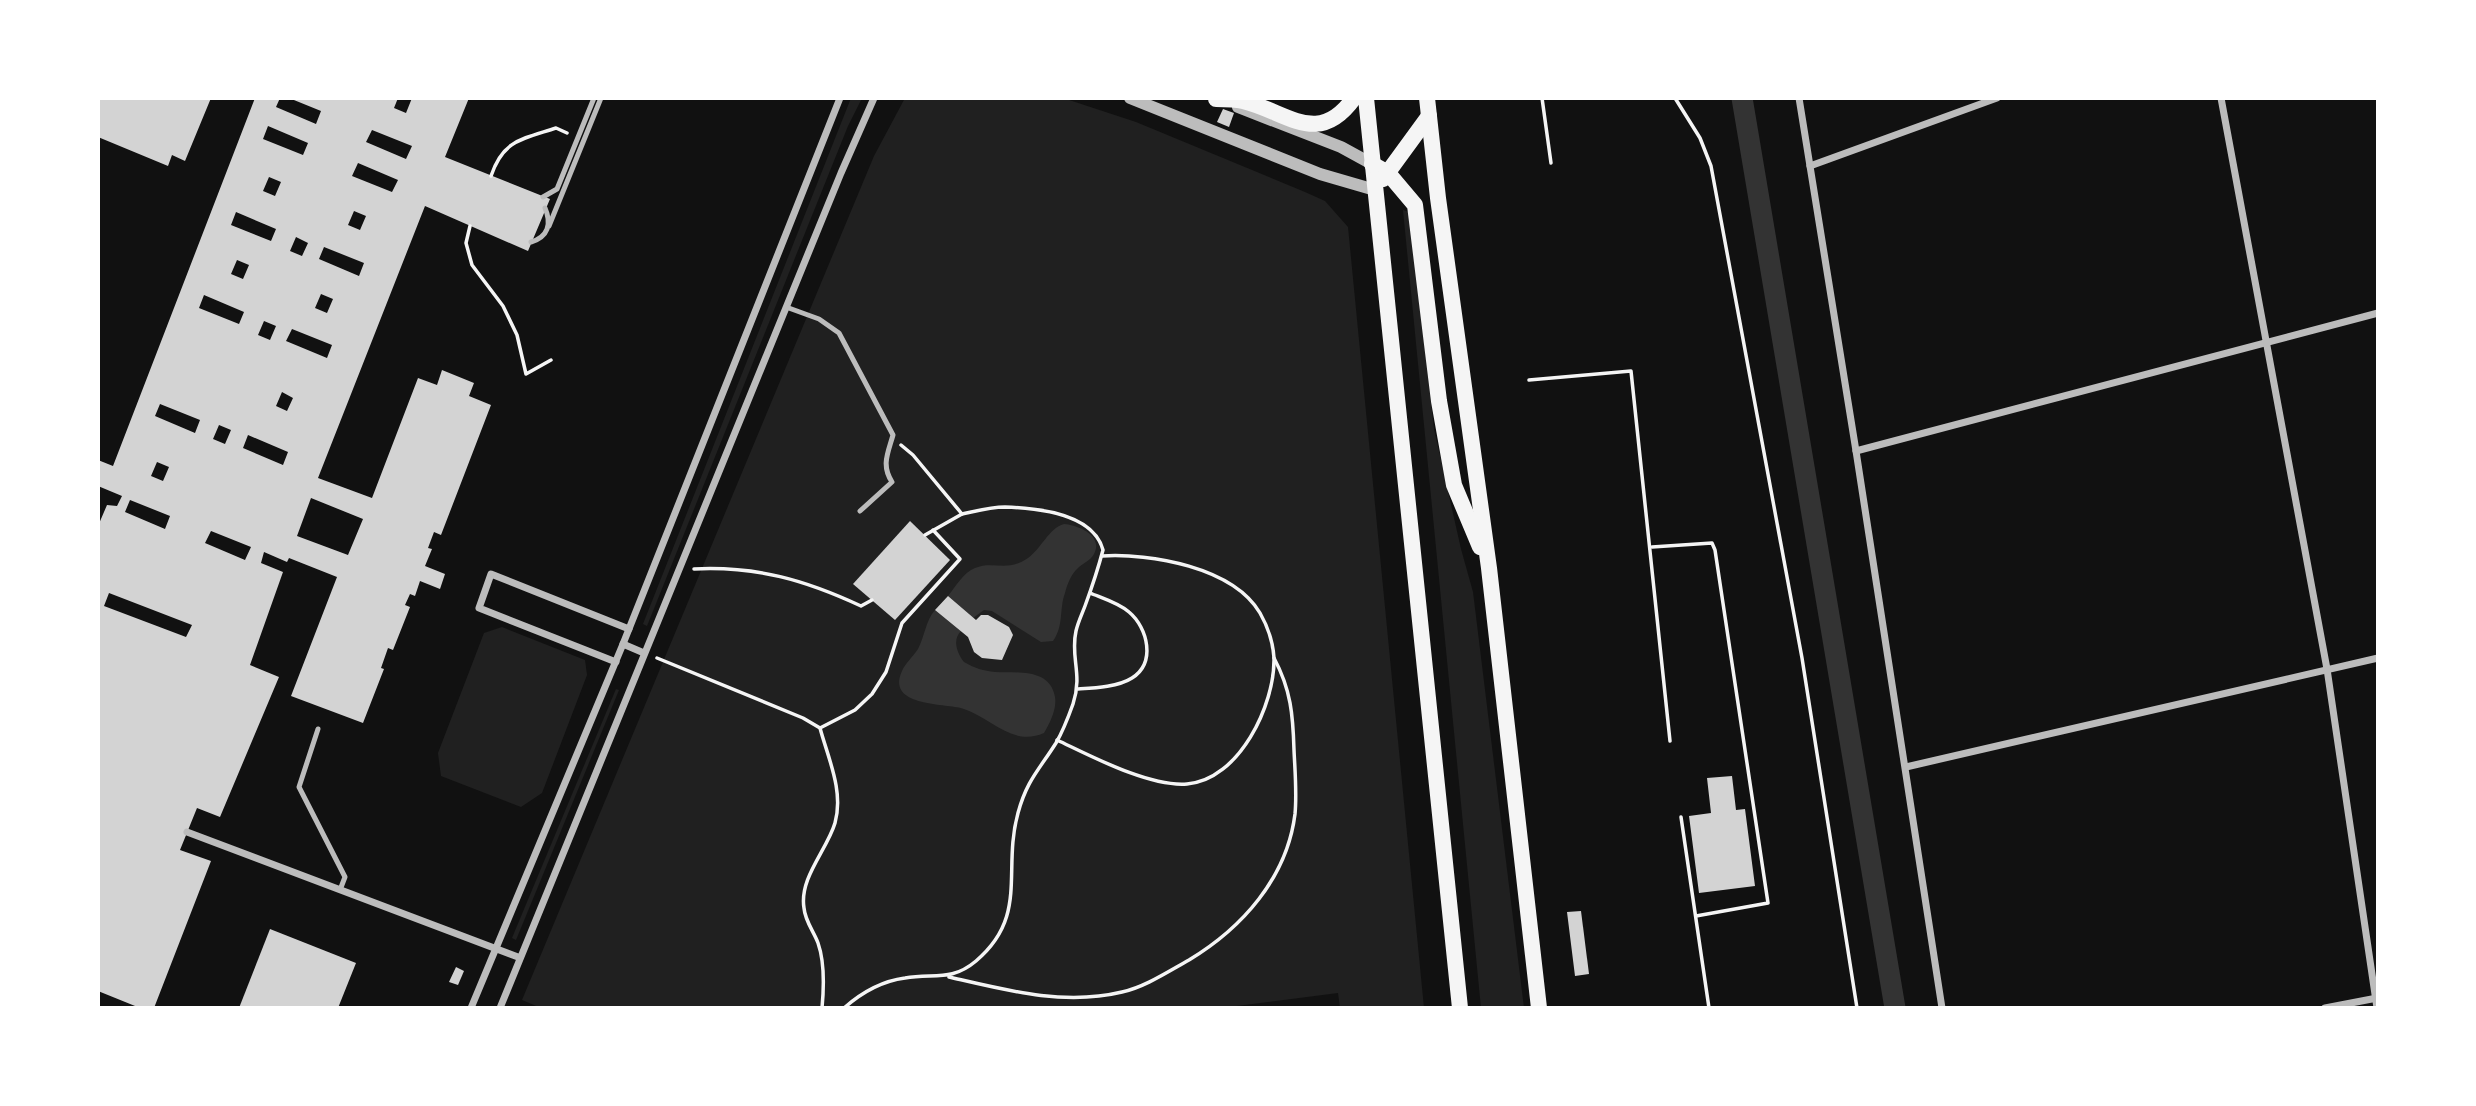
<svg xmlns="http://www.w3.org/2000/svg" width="2476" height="1106" viewBox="0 0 2476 1106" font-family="Cabin,sans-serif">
	<rect width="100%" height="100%" fill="#111"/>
	<g fill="#202020">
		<path d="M851 98H862L848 126 647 626 643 624Z"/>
		<path d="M905 98H1063L1136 122 1305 192 1325 201 1348 227 1424 1008H1340L1338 993 1221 1008H541L522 1000 874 156Z"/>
		<path d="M1403 210 1409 212 1434 429 1461 549 1473 592 1524 1008H1481Z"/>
		<path d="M502 627 585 660 587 675 542 793 521 807 441 776 438 753 484 633Z"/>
		<path d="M616 689 619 690 516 940 512 938Z"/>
	</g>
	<g fill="#333">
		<path d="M1064 524C1077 525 1104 535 1094 554 1090 561 1083 563 1078 568 1071 574 1067 585 1065 593 1059 609 1064 626 1053 641L1041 642 992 611 984 610 973 618 948 596C955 587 964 572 975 568 994 560 1006 573 1028 558 1041 549 1049 528 1064 524Z"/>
		<path d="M935 610 961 631C952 640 957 653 964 662 974 668 984 671 995 672 1017 673 1050 668 1055 697 1057 709 1050 723 1044 733 1013 747 991 718 964 709 948 703 885 708 902 671 906 662 913 657 918 649 925 636 925 622 935 610Z"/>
	</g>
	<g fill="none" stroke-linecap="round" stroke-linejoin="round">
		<path stroke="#333" stroke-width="21" d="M1742 98 1895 1008"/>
	</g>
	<g fill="#d3d3d3" fill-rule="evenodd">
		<path d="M98 98H211L185 161 172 155 168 166 98 137Z"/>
		<path d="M255 98H280L276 107 316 124 321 111 289 98H398L394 108 406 113 412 98H469L445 157 550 199 528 251 425 206 318 478 372 498 418 378 437 385 442 370 474 383 469 396 491 405 441 535 434 532 428 548 432 549 425 566 445 574 440 589 420 581 415 596 410 594 405 605 410 607 393 650 388 648 381 668 384 669 363 723 291 696 337 577 289 558 287 562 264 552 261 563 283 572 250 665 279 677 220 817 197 808 180 850 211 861 154 1008H140L98 991V526L107 505 117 506 122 496 98 486V460L113 466ZM268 126 308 143 303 155 263 139ZM372 130 412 146 406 159 366 142ZM358 163 398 180 392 192 352 176ZM269 177 281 182 275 196 263 191ZM354 211 366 216 360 230 348 225ZM236 212 276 229 271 241 231 225ZM296 237 308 243 302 256 290 251ZM324 247 364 263 359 276 319 259ZM237 260 249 265 243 279 231 274ZM321 294 333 299 327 313 315 308ZM204 295 244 312 239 324 199 308ZM264 321 276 326 270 340 258 335ZM292 329 332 345 327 358 286 341ZM282 392 293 398 287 411 276 406ZM160 404 200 420 195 433 155 416ZM219 425 231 430 225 444 213 439ZM248 435 288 452 283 465 243 448ZM157 462 169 467 163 481 151 476ZM311 498 363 519 348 555 297 536ZM130 500 170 516 165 529 125 512ZM211 531 251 547 245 560 205 543ZM109 593 192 625 186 637 104 606Z"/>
		<path d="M1223 109 1234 113 1229 127 1217 122Z"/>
		<path d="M910 521 950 560 895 620 853 584Z"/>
		<path d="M948 596 976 620 981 615H988L1009 627 1013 635 1002 660 982 658 974 652 968 637 935 610Z"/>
		<path d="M1732 776 1736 810 1745 809 1755 886 1699 893 1689 816 1711 813 1707 778Z"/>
		<path d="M1581 911 1589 974 1575 976 1567 912Z"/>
		<path d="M270 929 356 963 338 1008H239Z"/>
		<path d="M456 967 464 971 458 985 449 982Z"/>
	</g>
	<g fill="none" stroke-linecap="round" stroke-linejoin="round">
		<g stroke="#f5f5f5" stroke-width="3.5">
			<path d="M1542 98 1551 163"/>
			<path d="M1675 98 1700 138 1711 166 1802 658 1857 1008"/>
			<path d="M491 176C503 140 522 139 556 128L567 133"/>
			<path d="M470 226 466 243 472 265 503 306 517 335 526 374 551 360"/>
			<path d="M1529 380 1631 371 1670 741"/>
			<path d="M901 445 913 455 962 514 925 535"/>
			<path d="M1652 547 1712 543 1715 550 1768 903 1696 916"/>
			<path d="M694 569C757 566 805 580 861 606L872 600"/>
			<path d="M657 658 803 718 820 728C828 758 844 791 835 823 827 850 799 878 804 908 805 921 814 932 818 943 825 963 824 987 822 1008"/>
			<path d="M1078 689C1094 688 1118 687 1132 678 1156 663 1148 628 1129 612 1119 603 1102 598 1090 593"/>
			<path d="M820 728 855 710 872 694 886 672 902 623 960 559 933 530"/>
			<path d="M1057 740C1091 756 1149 787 1187 784 1239 780 1275 705 1274 658 1273 642 1268 627 1260 613 1233 567 1150 553 1102 556"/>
			<path d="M1681 817 1709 1008"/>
			<path d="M949 977C1005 990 1064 1006 1122 992 1145 987 1169 971 1189 960 1242 928 1287 878 1295 814 1297 793 1295 772 1294 750 1293 715 1291 690 1274 658"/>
			<path d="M844 1008C861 993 882 981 905 978 934 973 951 982 976 961 1029 916 1002 871 1018 813 1027 780 1039 770 1056 743 1063 731 1068 718 1073 704 1083 674 1070 657 1076 631 1078 622 1082 614 1085 606 1092 587 1098 569 1103 550 1093 513 1038 508 1005 507 990 507 976 511 962 514"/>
		</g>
		<g stroke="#bcbcbc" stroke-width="5">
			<path d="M543 197 557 189 594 98"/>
			<path d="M549 226 601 98"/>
			<path d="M531 242C548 237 552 224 545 208"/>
			<path d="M786 307 819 319 839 333 893 435C888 453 881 465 892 482L860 511"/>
			<path d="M318 729 299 787 345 877 340 890"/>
		</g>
		<g stroke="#bcbcbc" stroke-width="7">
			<path d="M1799 98 1856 451 1942 1008"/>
			<path d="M2221 98 2327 669 2377 1008"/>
			<path d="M1810 166 1997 98"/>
			<path d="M1856 451 2378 313"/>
			<path d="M623 644 644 653"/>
			<path d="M616 662 479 608 491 574 629 629"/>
			<path d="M1906 767 2378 658"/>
			<path d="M187 832 518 957"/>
			<path d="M471 1008 623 644 840 98"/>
			<path d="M500 1008 841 173 874 98"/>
			<path d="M2325 1008 2377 998"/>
		</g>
		<g stroke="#bcbcbc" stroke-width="12">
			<path d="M1130 98 1320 174 1375 190"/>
			<path d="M1238 107 1341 147 1372 164"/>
		</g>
		<g stroke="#f5f5f5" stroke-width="16">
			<path d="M1366 98 1460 1008"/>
			<path d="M1427 98 1438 198 1489 568 1539 1008"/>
			<path d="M1216 99C1225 99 1235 99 1243 101 1288 112 1318 148 1354 98"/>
			<path d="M1372 164 1388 173 1415 205 1439 401 1454 485 1480 547"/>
			<path d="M1383 179 1429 116"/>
		</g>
	</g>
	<rect width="2476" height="1106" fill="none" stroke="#ffffff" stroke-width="200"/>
</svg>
